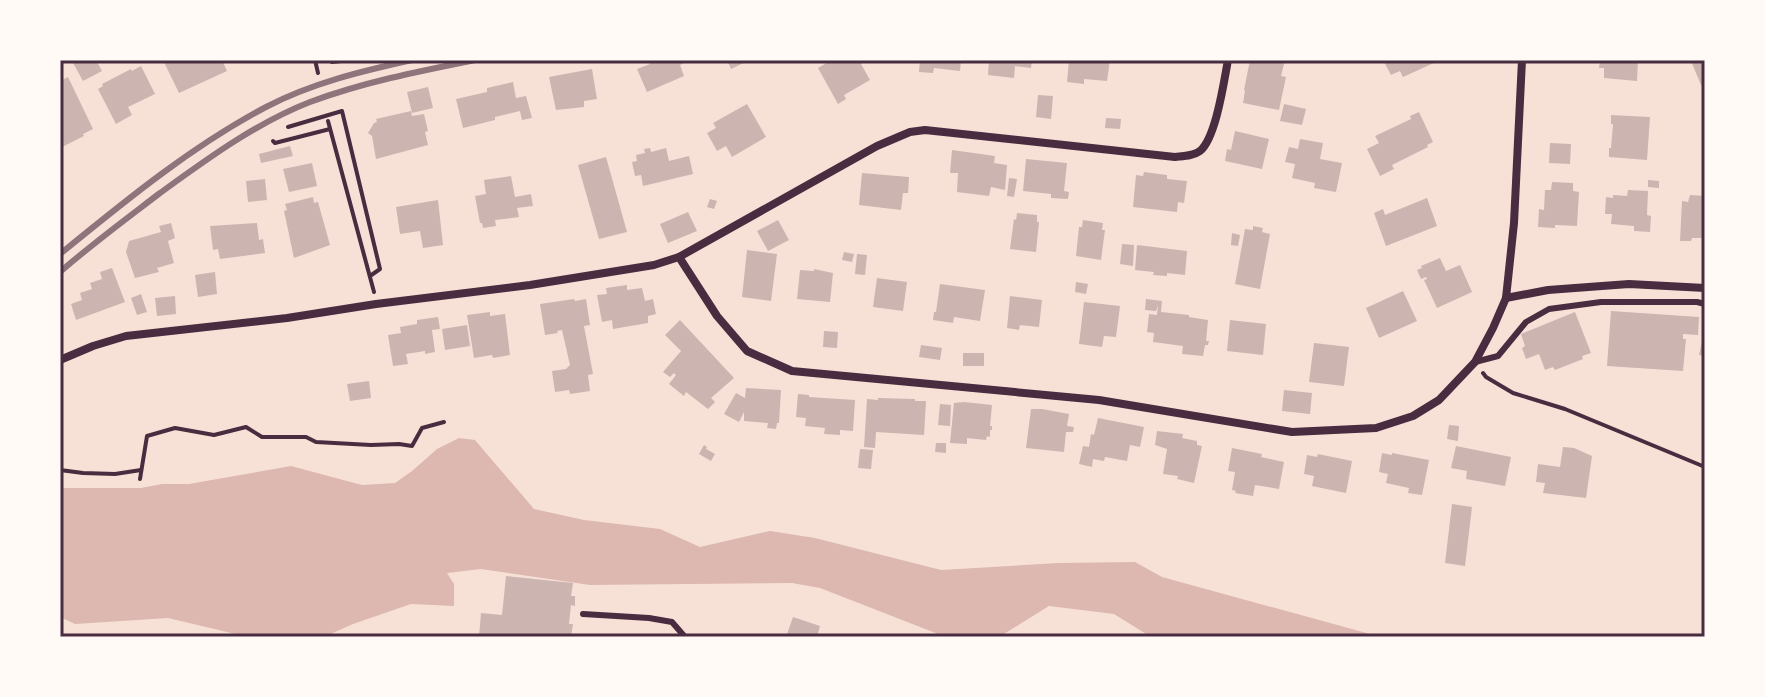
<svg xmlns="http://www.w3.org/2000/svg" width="1765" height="697" viewBox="0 0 1765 697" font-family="'Space Grotesk',sans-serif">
	<rect width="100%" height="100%" fill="#f7e1d7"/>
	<path fill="#dcb8b0" d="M459 438 475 440 534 509 584 520 660 529 700 547 770 531 815 538 941 570 1058 563 1135 562 1162 577 1381 637H1151L1114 614 1049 606 999 637 938 634 820 588 792 583 590 585 481 569 447 573 454 584V606L411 604 353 624 324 637H248L168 618 75 624 60 617V488H141L162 484H189L291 466 362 485 395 483 412 471 437 449Z"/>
	<g fill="#ccb4b1">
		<path d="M74 60H96L102 71 83 81 72 61Z"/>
		<path d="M168 60H222L227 71 179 93 164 62Z"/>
		<path d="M648 60H683L684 63 680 65 684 76 647 92 637 69 650 64Z"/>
		<path d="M727 60H750L731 69Z"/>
		<path d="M832 60H868L861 64 870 80 844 95 846 99 838 104 818 68Z"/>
		<path d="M920 60H961L960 71 934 68 933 73 919 72Z"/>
		<path d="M989 60H1032L1031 68 1015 66 1014 78 988 75Z"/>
		<path d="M1069 60H1110L1107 81 1084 79V84L1067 82Z"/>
		<path d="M1250 60H1285L1281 76 1286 77 1279 110 1243 103 1245 91 1244 90Z"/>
		<path d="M1389 60H1435L1436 62 1403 77 1400 71 1391 75 1384 62Z"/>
		<path d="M1600 60H1638L1637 81 1604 78V68H1599Z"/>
		<path d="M1693 60H1705V83L1701 85 1691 61Z"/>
		<path d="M141 66 155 94 128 107 132 115 116 124 98 89 103 86 102 84 131 69 132 71Z"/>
		<path d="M592 69 597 99 584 101V107L556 110 549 77Z"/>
		<path d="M68 77 93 129 83 134 84 136 60 148V81Z"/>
		<path d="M513 82 516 98 526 96 532 118 522 120 520 111 495 117V120L463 128 456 99 487 92V88Z"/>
		<path d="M428 87 433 108 412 113 407 92Z"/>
		<path d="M1038 95 1053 96 1051 119 1036 117Z"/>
		<path d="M747 104 766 137 732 157 726 146 717 151 707 133 716 128 713 123Z"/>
		<path d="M1284 104 1306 109 1302 125 1280 121Z"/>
		<path d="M411 111 412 116 424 114 428 131 425 132 428 145 376 159 372 136 368 133 374 123 377 122 376 119Z"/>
		<path d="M1419 112 1433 142 1427 145 1428 147 1392 165 1394 169 1380 176 1367 149 1379 143 1375 136 1411 119 1410 116Z"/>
		<path d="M1611 115 1650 117 1647 160 1609 157V148H1611L1613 124H1611Z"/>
		<path d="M1106 118 1121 119 1120 129 1105 128Z"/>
		<path d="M1235 131 1269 139 1262 169 1225 161 1227 149 1231 150Z"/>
		<path d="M1300 139 1323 143 1320 159 1342 163 1336 192 1314 188 1315 183 1292 178 1295 164 1285 162 1289 147 1298 149Z"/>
		<path d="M1550 143 1571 144 1570 164 1549 163Z"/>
		<path d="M290 146 293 156 261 163 259 154Z"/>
		<path d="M650 148 651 152 666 148 669 161 689 156 693 174 643 186 641 175 635 176 632 162 637 161 636 155 645 153 644 149Z"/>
		<path d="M952 150 995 156 994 163 1007 165 1005 190 991 187 989 196 957 192 958 173H950Z"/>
		<path d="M606 157 627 232 599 239 578 165Z"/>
		<path d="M1026 159 1067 163 1064 191 1069 192 1068 199 1051 198V194L1023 191Z"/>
		<path d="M312 163 317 186 289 192 283 169Z"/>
		<path d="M1144 172 1167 175V179L1187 181 1184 203 1178 202 1177 212 1133 207 1136 175 1143 176Z"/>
		<path d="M862 173 909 177 908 193H903L901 210 859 205Z"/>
		<path d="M511 176 515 197 531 194 533 206 517 208 519 217 495 220 496 226 483 228 482 223H480L475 196 486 194 484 180Z"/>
		<path d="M1009 178 1017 179 1014 197 1007 196Z"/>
		<path d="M265 179 267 200 248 202 246 181Z"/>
		<path d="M1648 180 1659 181V188L1648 187Z"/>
		<path d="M1552 182 1573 183V191L1579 192 1577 226 1555 225V228L1538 227 1539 209 1544 210 1545 190H1551Z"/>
		<path d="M1628 190 1648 191 1647 215 1651 216 1650 232 1634 231V226L1611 224 1612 214H1605L1606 197 1613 198V195L1627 196Z"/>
		<path d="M1690 195 1705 196V238H1692L1691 241H1680L1682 201 1688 202Z"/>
		<path d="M313 197 314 203 318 202 330 245 294 258 284 211 287 210 285 204Z"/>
		<path d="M1427 198 1437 226 1386 246 1374 213 1383 209 1385 215Z"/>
		<path d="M710 199 717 201 714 209 707 207Z"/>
		<path d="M438 200 443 245 423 248 420 231 400 234 396 207Z"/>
		<path d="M688 212 697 231 668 243 660 224Z"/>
		<path d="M1017 213 1037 215V222H1039L1036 252 1010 249 1014 219 1016 220Z"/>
		<path d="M778 220 789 240 768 251 757 231Z"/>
		<path d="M1083 220 1103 223 1102 230H1105L1101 260 1076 256 1079 227H1082Z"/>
		<path d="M171 223 175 238 168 241 174 263 157 268 159 272 135 278 126 252 129 241 161 232 159 226Z"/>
		<path d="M257 223 259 240 263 239 265 253 220 259 218 249 213 250 210 226Z"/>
		<path d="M1253 226 1263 228 1262 232 1270 234 1260 289 1235 284 1245 229 1253 230Z"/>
		<path d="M1232 233 1240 235 1238 246 1231 245Z"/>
		<path d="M1122 244 1134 245 1133 266 1120 264Z"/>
		<path d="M1137 245 1187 251 1185 275 1167 273V276L1153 275 1154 272 1135 270Z"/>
		<path d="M747 250 777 254 771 301 742 297Z"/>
		<path d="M844 252 854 254 852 262 842 260Z"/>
		<path d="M857 254 867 255 865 275 855 274Z"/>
		<path d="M1440 258 1446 271 1460 265 1472 292 1437 308 1424 280 1427 279 1426 277 1421 279 1417 270 1422 268 1421 266Z"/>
		<path d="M112 268 125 302 76 320 71 304 82 300 80 293 92 289 90 283 102 279 100 272Z"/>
		<path d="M814 269 833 273 830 302 797 299 800 270 814 271Z"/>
		<path d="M215 272 217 294 198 297 195 275Z"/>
		<path d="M877 278 907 282 903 311 873 307Z"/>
		<path d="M1076 282 1088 284 1086 294 1075 292Z"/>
		<path d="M940 284 985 290 980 321 954 317 953 323 933 320 934 312H936Z"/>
		<path d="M627 285V290L642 288 645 301 653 299 656 314 648 316V323L613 329 612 320 602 322 597 295 607 294 606 288Z"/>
		<path d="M1403 291 1417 321 1379 338 1366 308Z"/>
		<path d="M141 294 147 312 137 315 131 298Z"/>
		<path d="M175 296 176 314 157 316 155 298Z"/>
		<path d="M1010 296 1042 300 1039 327 1020 325 1019 330 1007 328Z"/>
		<path d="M574 299 575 301 586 299 590 325 584 326 593 374 588 375 590 391 570 394 569 390 555 392 552 371 566 369 570 365 562 330 557 331 558 333 545 335 540 304Z"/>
		<path d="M1146 299 1162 301 1161 312 1189 315V317L1208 320 1206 341H1209L1208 345H1205L1203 356 1182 354 1183 346 1153 342 1154 333 1147 332 1149 314 1157 315 1158 305 1156 311 1145 310Z"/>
		<path d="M1084 302 1120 306 1116 337 1104 336 1102 347 1079 344Z"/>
		<path d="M1611 311 1699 317 1698 335 1683 334V339H1686L1683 371 1607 366Z"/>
		<path d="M490 312V316L505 314 510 355 493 358 492 355 474 358 467 315Z"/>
		<path d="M1575 312 1591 353 1582 356 1583 359 1555 370 1553 367 1545 370 1539 354 1526 359 1522 348 1525 346 1521 334Z"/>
		<path d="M438 317 440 329 432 330 435 352 425 354V351L406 354 408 364 393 366 388 335 401 333 400 327 417 324V320Z"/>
		<path d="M680 320 734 378 711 398 715 402 708 409 686 392 684 396 669 384 676 375 674 373 670 377 663 372 681 351 665 335Z"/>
		<path d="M1230 320 1266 324 1263 355 1227 351Z"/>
		<path d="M467 325 470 346 445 350 442 329Z"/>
		<path d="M824 331 838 332 837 348 823 347Z"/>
		<path d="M1704 332 1705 333V356L1699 355Z"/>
		<path d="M1314 343 1349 347 1344 386 1309 382Z"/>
		<path d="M921 345 942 348 940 360 919 357Z"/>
		<rect x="963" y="353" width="21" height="13"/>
		<path d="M369 381 371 398 350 401 347 384Z"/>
		<path d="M746 388 781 390 779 423H777L776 429 767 428 768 423 744 421V412L739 422 724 414 736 393 745 398Z"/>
		<path d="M1284 390 1312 393 1310 414 1282 411Z"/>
		<path d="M798 394 809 395V397L855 400 853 431 840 430V435L824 434 825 428 805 426 806 418 796 417Z"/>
		<path d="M878 398 915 399V401H926L924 435 876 432 875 448 864 447 867 399 878 400Z"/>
		<path d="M964 402 992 405 990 426H992V430H990V437L987 436 986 440 967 438V444L950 443 954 403Z"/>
		<path d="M940 404 951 405 950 426 938 425Z"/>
		<path d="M1031 409H1042L1069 414 1067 426 1074 427 1073 432H1066L1064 452 1026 448Z"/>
		<path d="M1098 418 1144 427 1140 447 1130 445 1127 461 1105 457 1104 461 1093 459 1092 467 1079 464 1083 446 1089 447 1091 434 1094 435Z"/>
		<path d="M1449 425 1459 426 1458 441 1447 439Z"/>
		<path d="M1157 431 1183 434 1182 438 1197 441V445L1202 446 1194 483 1177 479 1178 476 1163 474 1167 449 1155 445Z"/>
		<path d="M936 443H946V453L935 452Z"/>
		<path d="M704 445 707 447 706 449 715 454 711 461 699 454Z"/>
		<path d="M1456 446 1511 457 1505 486 1466 479 1467 471 1451 468Z"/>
		<path d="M1563 447 1574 448 1592 456 1586 498 1543 493 1545 483 1536 482 1538 464 1560 467Z"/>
		<path d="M1232 448 1262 454 1261 457 1284 462 1279 489 1255 485 1253 496 1235 493 1236 491 1232 490 1235 472 1228 471Z"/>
		<path d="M860 449 873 450 871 469 858 468Z"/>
		<path d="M1382 453 1392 455V453L1429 460 1422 495 1408 493 1409 488 1386 483 1388 474 1379 472Z"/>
		<path d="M1318 454 1352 461 1346 493 1312 486 1314 476 1304 474 1307 455 1317 457Z"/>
		<path d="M1452 504 1472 507 1465 566 1445 563Z"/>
		<path d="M506 576 573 583 571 596H575V606L571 605 569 624H573L571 637H479L481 613 502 615Z"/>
		<path d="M793 617 820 626 817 637H786Z"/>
	</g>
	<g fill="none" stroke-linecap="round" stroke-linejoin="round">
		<g stroke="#4a2c40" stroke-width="4">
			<path d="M315 60 318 73"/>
			<path d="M330 60 332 62 350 60"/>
			<path d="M328 121 374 292"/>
			<path d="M288 127 342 111 380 269 370 276"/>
			<path d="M273 141 275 143 330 129"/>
			<path d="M1483 373 1486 377 1513 393 1565 409 1705 467"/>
			<path d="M60 470 83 473 115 474 141 470"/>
			<path d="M140 479 147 436 175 428 214 435 246 427 262 437H306L316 442 371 445 399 444 412 446 422 428 444 422"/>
		</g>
		<g stroke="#4a2c40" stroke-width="6">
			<path d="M1475 362 1498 356 1526 322 1549 309 1601 302H1697L1705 304"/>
			<path d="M583 614 649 618 672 622 685 637"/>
		</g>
		<g stroke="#4a2c40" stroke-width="8">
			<path d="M679 257 877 146 910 132 925 130 1175 157C1184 156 1193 156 1200 151 1216 138 1224 81 1228 60"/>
			<path d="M1506 298 1548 290 1629 284 1705 288"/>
			<path d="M60 360 93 346 126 336 287 318 376 304 530 285 654 265 679 257 717 316 747 351 792 371 1099 400 1292 432 1376 428 1413 416 1439 400 1475 362 1493 328 1506 298 1514 223 1522 60"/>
		</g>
		<g stroke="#8f747c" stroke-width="6">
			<path d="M60 254C125 201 192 146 266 107 312 83 362 71 412 60"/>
			<path d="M60 272C92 244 126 219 160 193 207 159 256 123 310 102 364 82 420 71 475 60"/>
		</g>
	</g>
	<rect width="1765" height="697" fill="none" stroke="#fffaf5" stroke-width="124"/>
	<rect x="62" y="62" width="1641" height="573" fill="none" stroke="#4a2c40" stroke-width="3"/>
</svg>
